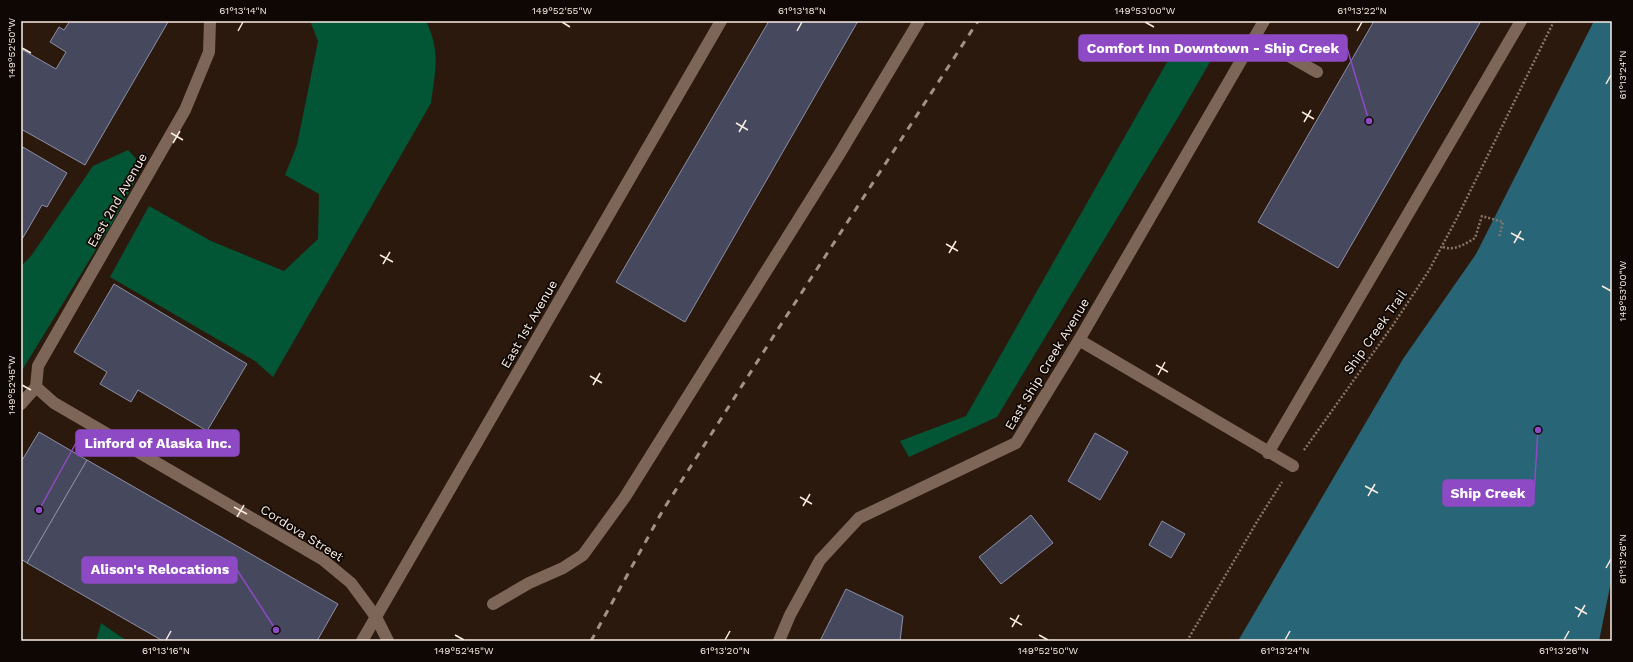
<svg xmlns="http://www.w3.org/2000/svg" width="1633" height="662" viewBox="0 0 1633 662" font-family="'Work Sans',sans-serif">
	<rect width="100%" height="100%" fill="#2c190d"/>
	<g fill="#025635">
		<path d="M310 21H426C441 52 435 71 431 103L273 377 255 361 110 277 149 206 211 241 284 271 318 239 319 194 285 175 297 145 318 41Z"/>
		<path d="M1183 34 1214 55 1180 114 997 417 909 457 900 441 966 416Z"/>
		<path d="M128 150 143 166 114 220 21 372V266L31 256 93 166Z"/>
		<path d="M101 623 127 641H96Z"/>
	</g>
	<path fill="#286677" d="M1594 21H1612V577L1599 641H1238L1403 359 1476 254Z"/>
	<g fill="#46485e" stroke="#8c8fa8">
		<path d="M70 21H166L168 22 85 165 21 129V49L56 69 66 52 50 42 59 27 64 30Z"/>
		<path d="M769 21H858L685 322 616 282Z"/>
		<path d="M1374 21H1481L1338 268 1258 222Z"/>
		<path d="M21 146 67 173 47 207 42 205 21 241Z"/>
		<path d="M114 284 247 364 207 431 138 390 131 402 100 384 107 372 74 352Z"/>
		<path d="M39 432 87 460 27 563 21 559V462Z"/>
		<path d="M1095 433 1128 452 1100 500 1068 481Z"/>
		<path d="M87 460 338 604 317 641H163L27 563Z"/>
		<path d="M1031 515 1053 543 1001 584 979 557Z"/>
		<path d="M1162 521 1185 534 1171 558 1149 545Z"/>
		<path d="M846 589 903 616 900 641H820Z"/>
	</g>
	<g fill="none" stroke-linecap="round" stroke-linejoin="round">
		<path stroke="#4b392d" stroke-width="12" stroke-dasharray="12 6" stroke-linecap="butt" d="M1324 59 1337 37"/>
		<g stroke="#86756b" stroke-width="2.5" stroke-dasharray="2 2" stroke-linecap="butt">
			<path d="M1443 247C1455 251 1465 244 1475 238L1482 216 1503 222 1499 237"/>
			<path d="M1304 450 1393 325 1428 272 1457 218 1554 21"/>
			<path d="M1187 641 1258 520 1282 482"/>
		</g>
		<g stroke="#7d6657" stroke-width="12">
			<path d="M1255 37 1317 72"/>
			<path d="M1079 340 1293 466"/>
			<path d="M36 387 54 403 322 559 351 583 376 617 388 641"/>
			<path d="M36 387 38 366 185 110 209 52 210 21"/>
			<path d="M21 404 36 387"/>
			<path d="M1268 453 1521 21"/>
			<path d="M493 604 529 583 563 568 583 555 625 497 840 153 919 21"/>
			<path d="M362 641 721 21"/>
			<path d="M779 641 790 615 820 560 859 518 1016 443 1079 340 1264 21"/>
		</g>
		<path stroke="#a19187" stroke-width="3" stroke-dasharray="7 7" stroke-linecap="butt" d="M591 641 663 510 780 326 978 21"/>
	</g>
	<path fill="none" stroke="#f9ece3" stroke-width="1.5" d="M562 22 570 27M1145 22 1154 27M238 31 243 22M797 31 802 22M1357 31 1362 22M22 48 31 53M1606 84 1611 75M1302 112 1314 119M1304 122 1311 110M736 123 748 130M739 132 746 120M171 133 183 140M173 143 180 131M1511 233 1524 240M1514 243 1521 231M946 244 958 251M949 253 956 241M380 255 393 262M383 264 390 252M1602 286 1611 291M1156 365 1168 372M1158 375 1165 362M590 376 602 383M22 385 31 390M593 385 600 373M1365 486 1378 493M1368 496 1375 484M800 497 812 504M803 506 810 494M234 507 247 514M237 517 244 505M1606 568 1611 559M1575 607 1587 614M1578 617 1585 605M1010 618 1022 625M1012 627 1019 615M455 635 464 640M1039 635 1048 640M166 640 171 631M725 640 730 631M1285 640 1290 631M1564 640 1569 631"/>
	<g text-anchor="middle" dominant-baseline="central" stroke-width="3.5" stroke-linejoin="round" paint-order="stroke">
		<g font-size="13" fill="#f9ece3" stroke="#0e0703">
			<text transform="translate(117 200) rotate(-60)">East 2nd Avenue</text>
			<text transform="translate(529 324) rotate(-60)">East 1st Avenue</text>
			<text transform="translate(1375 332) rotate(-55)">Ship Creek Trail</text>
			<text transform="translate(1047 364) rotate(-59)">East Ship Creek Avenue</text>
			<text transform="translate(302 533) rotate(32)">Cordova Street</text>
		</g>
	</g>
	<path fill="none" stroke="#8e49c4" stroke-width="1.5" d="M1369 121L1347 48M39 510L76 443M1538 430L1534 493M276 630L237 570"/>
	<g fill="#8e49c4" stroke="#0e0703" stroke-width="1.5">
		<circle cx="1369" cy="121" r="4"/>
		<circle cx="39" cy="510" r="4"/>
		<circle cx="1538" cy="430" r="4"/>
		<circle cx="276" cy="630" r="4"/>
	</g>
	<g fill="#8e49c4" stroke="#8e49c4" stroke-width="1.5">
		<rect x="1079" y="35" width="268" height="26" rx="4"/>
		<rect x="76" y="430" width="163" height="26" rx="4"/>
		<rect x="1443" y="480" width="91" height="26" rx="4"/>
		<rect x="82" y="557" width="155" height="26" rx="4"/>
	</g>
	<g font-size="14" text-anchor="middle" font-weight="bold" fill="#fff">
		<text x="1213" y="53">Comfort Inn Downtown - Ship Creek</text>
		<text x="158" y="448">Linford of Alaska Inc.</text>
		<text x="1488" y="498">Ship Creek</text>
		<text x="160" y="574">Alison's Relocations</text>
	</g>
	<rect width="1633" height="662" fill="none" stroke="#0e0703" stroke-width="44"/>
	<rect x="22" y="22" width="1589" height="618" fill="none" stroke="#f9ece3" stroke-width="1.5"/>
	<g font-size="10" text-anchor="middle" fill="#f9ece3">
		<text x="243" y="14">61°13'14"N</text>
		<text x="562" y="14">149°52'55"W</text>
		<text x="802" y="14">61°13'18"N</text>
		<text x="1145" y="14">149°53'00"W</text>
		<text x="1362" y="14">61°13'22"N</text>
		<text transform="translate(11 48) rotate(-90)" y="4">149°52'50"W</text>
		<text transform="translate(1622 75) rotate(-90)" y="4">61°13'24"N</text>
		<text transform="translate(1622 291) rotate(-90)" y="4">149°53'00"W</text>
		<text transform="translate(11 385) rotate(-90)" y="4">149°52'45"W</text>
		<text transform="translate(1622 559) rotate(-90)" y="4">61°13'26"N</text>
		<text x="166" y="654">61°13'16"N</text>
		<text x="464" y="654">149°52'45"W</text>
		<text x="725" y="654">61°13'20"N</text>
		<text x="1048" y="654">149°52'50"W</text>
		<text x="1285" y="654">61°13'24"N</text>
		<text x="1564" y="654">61°13'26"N</text>
	</g>
</svg>
